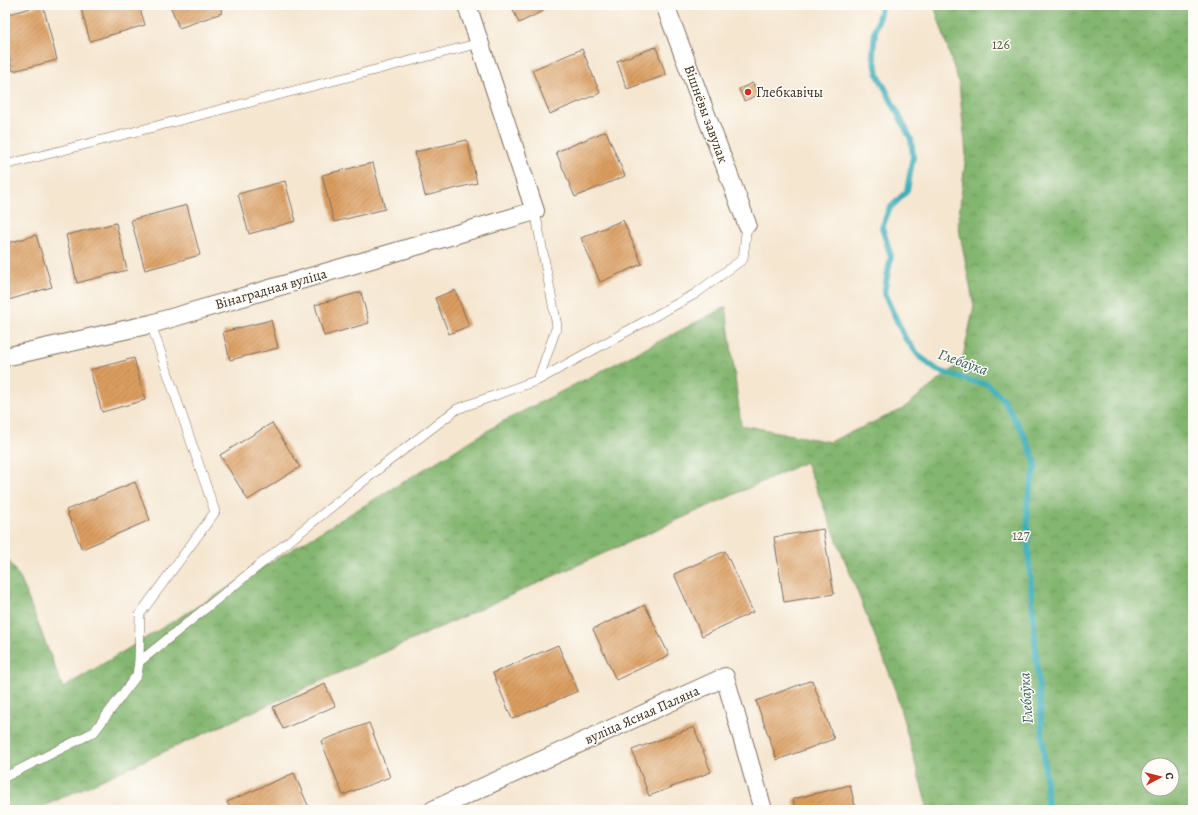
<svg xmlns="http://www.w3.org/2000/svg" width="1198" height="815" viewBox="0 0 1198 815" font-family="Alegreya,serif">
	<defs>
		<pattern id="forest-crowns" width="20" height="18" patternUnits="userSpaceOnUse"><rect width="20" height="18" fill="#83b670"/><path d="M2 6a3 3 0 1 1 6 0M12 15a3 3 0 1 1 6 0" fill="none" stroke="#6c945b"/></pattern>
		<pattern id="building-hatch" width="6" height="6" patternUnits="userSpaceOnUse"><rect width="6" height="6" fill="#dc9e61"/><path d="M-1 1l2-2M0 6l6-6M5 7l2-2" fill="none" stroke="#b4814f"/></pattern>
	</defs>
	<rect width="100%" height="100%" fill="#fdfcf7"/>
	<filter id="ink" filterUnits="userSpaceOnUse"><feTurbulence type="fractalNoise" baseFrequency=".025" numOctaves="2"/><feDisplacementMap in="SourceGraphic" scale="8" xChannelSelector="R" yChannelSelector="G"/><feConvolveMatrix kernelMatrix="1 2 1 2 8 2 1 2 1" color-interpolation-filters="sRGB"/></filter>
	<filter id="wash" filterUnits="userSpaceOnUse"><feTurbulence type="fractalNoise" baseFrequency=".012" numOctaves="4" result="noise"/><feDisplacementMap in="SourceGraphic" scale="16" xChannelSelector="R" yChannelSelector="G"/><feGaussianBlur stdDeviation="0.9" result="paint"/><feColorMatrix in="noise" values="0 0 0 0 0 0 0 0 0 0 0 0 0 0 0 0 0 1.4 0 .05"/><feComposite in="paint" operator="in"/></filter>
	<g filter="url(#wash)">
		<rect width="100%" height="100%" fill="#f5e6d0"/>
		<path fill="url(#forest-crowns)" stroke="#5f7047" fill-rule="evenodd" d="M934 5H1193V810H928L893 682 806 462 35 810H5V555L21 580 63 688 502 422 726 307 741 425 829 442 901 410 962 362 974 306 958 224 966 154 959 84ZM1148 765H1172V789H1148Z"/>
		<g fill="none" stroke-linecap="round" stroke-linejoin="round">
			<path stroke="#3eaeb9" stroke-width="6" d="M880 5 881 8 875 32 873 53 878 75 911 139 913 156 907 191 889 209 882 228 891 256 884 293 905 338 920 357 937 370 970 381 987 384 1002 398 1023 433 1036 463 1027 505 1028 547 1048 810"/>
		</g>
		<g id="blocks">
			<g fill="url(#building-hatch)">
				<path d="M43 5 57 60 13 71 5 40V15Z"/>
				<path d="M80 5H139L145 25 90 41Z"/>
				<path d="M170 5H220L222 13 179 28Z"/>
				<path d="M511 5H539L543 11 519 23Z"/>
				<path d="M656 47 666 75 627 89 617 61Z"/>
				<path d="M582 49 600 93 550 114 532 70Z"/>
				<path d="M753 83 758 95 744 101 739 89Z"/>
				<path d="M606 131 625 176 575 197 556 152Z"/>
				<path d="M467 140 477 183 425 196 415 152Z"/>
				<path d="M373 163 385 209 334 222 322 175Z"/>
				<path d="M285 181 296 221 249 234 238 194Z"/>
				<path d="M187 205 200 255 145 270 131 220Z"/>
				<path d="M623 220 642 264 600 282 581 238Z"/>
				<path d="M116 223 127 270 77 283 66 235Z"/>
				<path d="M36 235 52 287 5 301V244Z"/>
				<path d="M455 290 469 326 449 334 435 298Z"/>
				<path d="M361 292 369 323 324 336 315 305Z"/>
				<path d="M271 320 278 348 230 360 223 332Z"/>
				<path d="M134 358 145 400 102 412 90 370Z"/>
				<path d="M272 423 300 467 248 500 220 455Z"/>
				<path d="M135 482 150 520 82 549 66 510Z"/>
				<path d="M823 529 834 594 784 602 774 537Z"/>
				<path d="M725 551 753 612 702 636 674 574Z"/>
				<path d="M645 605 669 655 616 680 593 629Z"/>
				<path d="M558 645 578 691 512 719 493 673Z"/>
				<path d="M812 680 834 739 777 760 756 701Z"/>
				<path d="M325 684 335 706 283 729 273 707Z"/>
				<path d="M369 723 390 777 343 795 321 741Z"/>
				<path d="M694 727 711 772 649 796 632 750Z"/>
				<path d="M294 773 310 810H231L227 802Z"/>
				<path d="M850 785 856 810H796L793 799Z"/>
			</g>
		</g>
	</g>
	<g filter="url(#ink)">
		<use href="#blocks" fill-opacity="0" stroke="#7c6c5c" stroke-width="1"/>
		<g fill="none" stroke-linecap="round" stroke-linejoin="round">
			<defs>
				<g id="service">
					<path d="M5 165 480 43"/>
					<path d="M538 380 695 294 743 259 747 224"/>
					<path d="M139 662 140 614 215 512 151 324"/>
					<path d="M5 777 94 732 137 675 139 662 381 467 457 409 538 380 557 326 535 211"/>
				</g>
				<g id="minor">
					<path d="M665 5 747 224"/>
					<path d="M5 357 151 324 535 211 467 5"/>
					<path d="M433 810 725 677 763 810"/>
				</g>
			</defs>
			<use href="#service" stroke="#7c6c5c" stroke-width="10"/>
			<use href="#minor" stroke="#7c6c5c" stroke-width="20"/>
			<use href="#service" stroke="#fff" stroke-width="9"/>
			<use href="#minor" stroke="#fff" stroke-width="18"/>
		</g>
	</g>
	<circle fill="#c8321e" stroke="#fdfcf7" stroke-width="1.5" cx="748" cy="92" r="4"/>
	<g text-anchor="middle" dominant-baseline="central" stroke-width="3" stroke-linejoin="round" paint-order="stroke">
		<g font-size="14" fill="#5a5d3c" stroke="#fdfcf7">
			<text x="1001" y="44">126</text>
			<text x="1021" y="535">127</text>
		</g>
		<g font-size="14" fill="#3b2a1e" stroke="#fdfcf7" text-anchor="start">
			<text x="756" y="92">Глебкавічы</text>
		</g>
		<g font-size="14" fill="#3b2a1e" stroke="#fdfcf7">
			<text transform="translate(706 114) rotate(70)">Вішнёвы завулак</text>
			<text transform="translate(271 289) rotate(-16)">Вінаградная вуліца</text>
			<text transform="translate(642 715) rotate(-24)">вуліца Ясная Паляна</text>
		</g>
		<g font-size="15" font-style="italic" fill="#3c5f5c" stroke="#fdfcf7">
			<text transform="translate(963 362) rotate(20)">Глебаўка</text>
			<text transform="translate(1026 698) rotate(-94)">Глебаўка</text>
		</g>
	</g>
	<rect width="1198" height="815" fill="none" stroke="#fdfcf7" stroke-width="20"/>
	<g transform="translate(1160 777) rotate(83)"><circle r="19" fill="#fdfcf7" stroke="#afa8a0"/>
	<path d="M0-3L7 15L0 10L-7 15Z" fill="#c8321e"/>
	<text y="-6" font-size="11" font-weight="bold" text-anchor="middle" fill="#3b2a1e">С</text>
	</g>
</svg>
